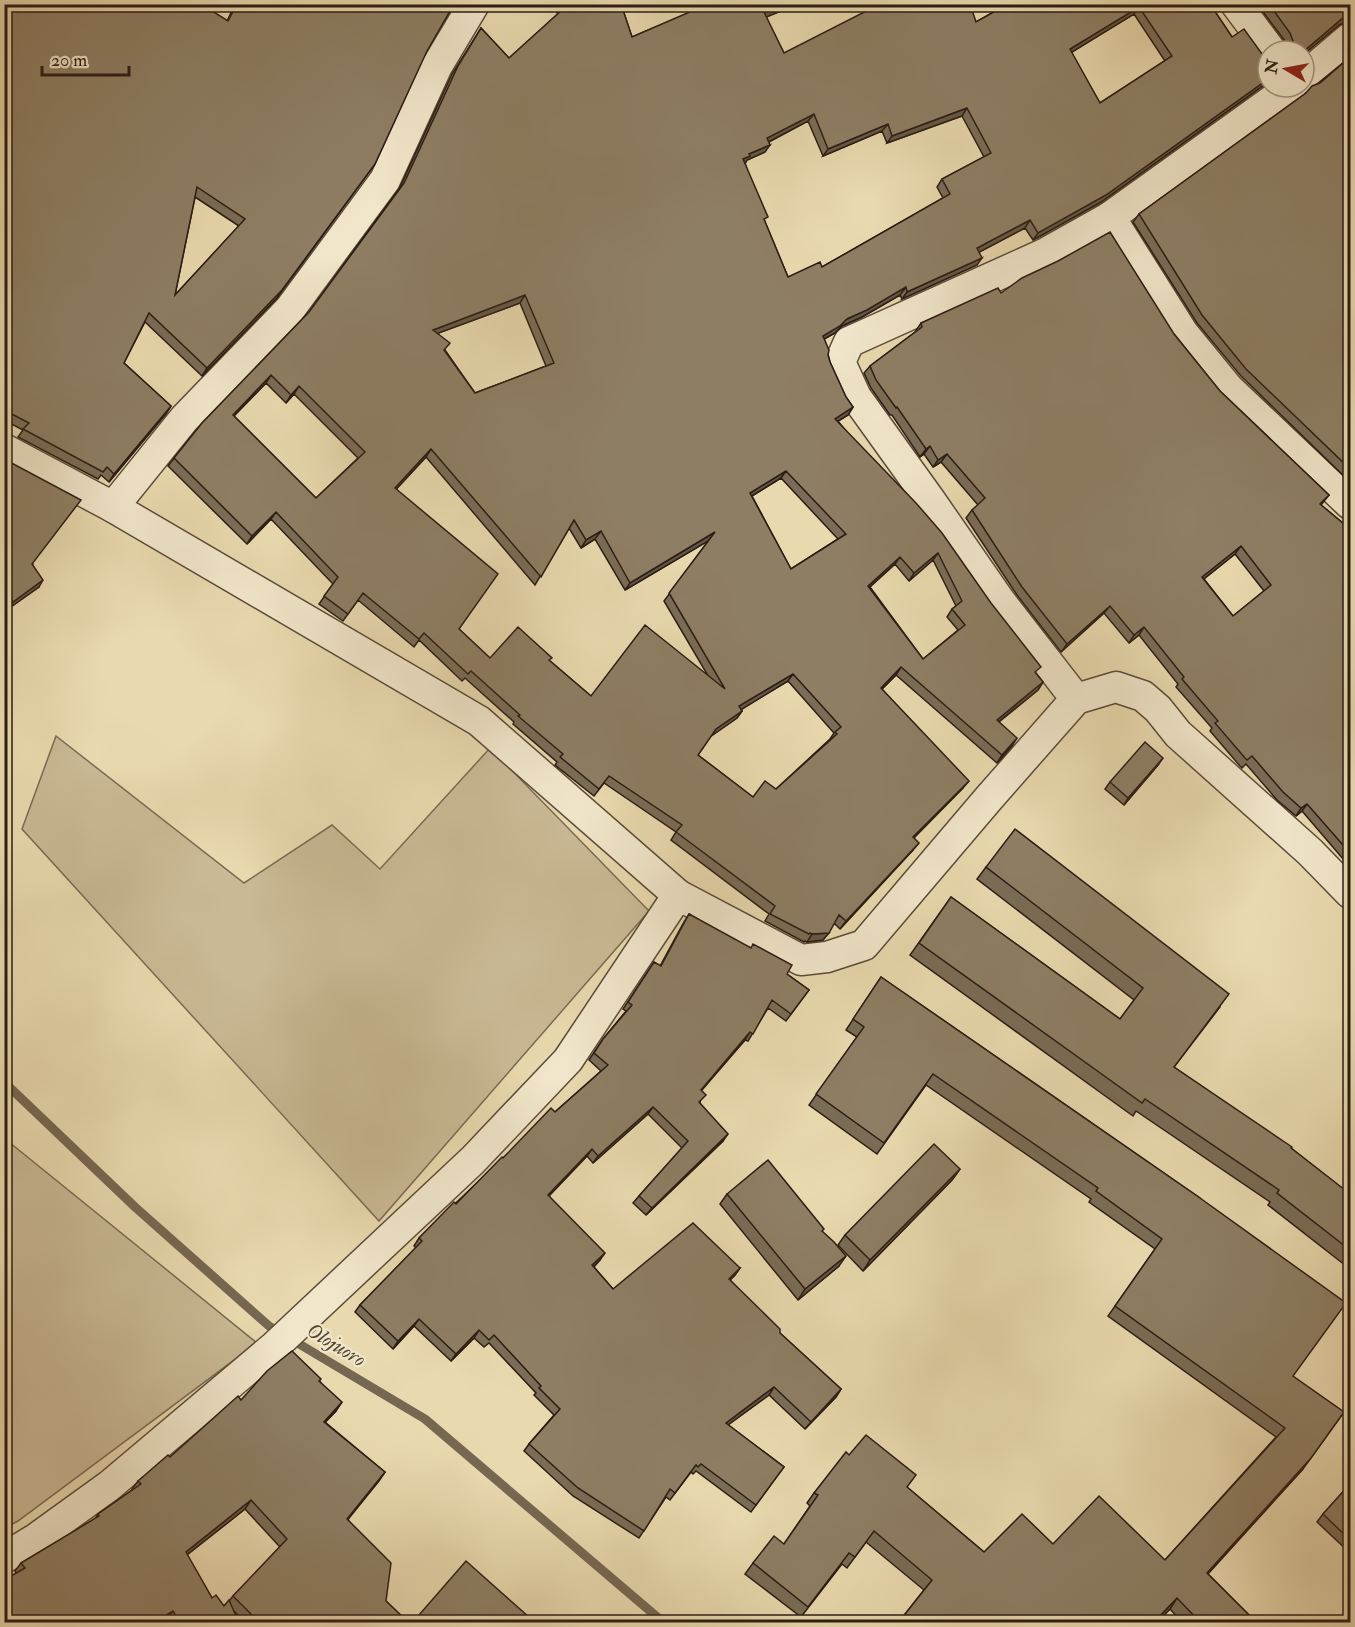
<svg xmlns="http://www.w3.org/2000/svg" width="1355" height="1627" viewBox="0 0 1355 1627" font-family="'IM FELL Double Pica',serif">
	<rect width="100%" height="100%" fill="#e9d9ae"/>
	<filter id="stains"><feTurbulence type="fractalNoise" baseFrequency=".00333" numOctaves="4"/><feColorMatrix values="0 0 0 0 .2 0 0 0 0 .09 0 0 0 0 .02 0 0 0 .5 -.17"/></filter>
	<radialGradient id="worn" r=".72"><stop offset=".6" stop-color="#630" stop-opacity="0"/><stop offset="1" stop-color="#630" stop-opacity=".3"/></radialGradient>
	<g fill="#c9b994" stroke="#7a6a54" stroke-width="1.5">
		<path d="M56 736 244 883 332 825 380 869 490 748 649 911 379 1221 22 829Z"/>
		<path d="M4 1138 257 1343 18 1521 5 1528Z"/>
	</g>
	<g fill="none" stroke-linecap="round" stroke-linejoin="round">
		<path stroke="#766751" stroke-width="9" d="M4 1082 135 1207 269 1326 425 1419 663 1622"/>
		<defs>
			<g id="minor">
				<path d="M1236 4 1271 51"/>
				<path d="M1304 77 1350 38"/>
				<path d="M1110 217 1183 333 1228 388 1350 504"/>
				<path d="M4 449 113 507 479 721 678 895 801 960 827 957 864 945 989 798 1076 699 1116 687 1143 696 1158 709 1178 734 1310 852 1350 893"/>
				<path d="M113 507 184 419 290 309 385 180 437 66 474 4"/>
				<path d="M1076 699 1000 601 930 500 856 397 840 362 849 342 1044 254 1110 217 1291 87"/>
				<path d="M4 1558 37 1538 109 1486 275 1346 473 1160 568 1060 678 895"/>
			</g>
		</defs>
		<use href="#minor" stroke="#5a4b3a" stroke-width="33"/>
		<use href="#minor" stroke="#f1e6ca" stroke-width="30"/>
	</g>
	<g fill="#7a6c56" stroke="#2b1c14" stroke-width="1.5" fill-rule="evenodd">
		<path d="M4 4 227 21 235 4H454L277 298 202 376 145 322 124 363 171 406 109 482 101 475 98 479 18 437 23 430 4 420ZM195 197 239 226 175 295Z"/>
		<path d="M552 4H621L632 37 698 9 696 4H798L766 17 784 53 976 22 1008 4H1210L1232 37 1262 54 1268 58V82L1101 202 1033 240 1025 228 979 252 977 265 902 299 900 295 862 317 842 326 835 333 824 339 830 362 846 397 853 407 848 415 838 421 1043 682 1038 690 999 722 1012 746 997 763 896 675 882 689 963 788 914 838 913 850 840 929 834 923 823 940 807 942 805 941 804 942 765 921 769 914 671 840 676 832 604 783 594 796 555 765 557 762 513 724 514 722 465 678 462 681 419 640 414 647 358 600 343 621 319 604 333 584 271 519 247 544 168 466 174 458 309 312 399 189 452 74 481 28 509 58 558 14ZM1134 14 1165 61 1100 103 1071 52ZM962 116 984 157 942 179 937 187 943 198 822 267 788 277 765 222 745 163 747 160 765 152 769 142 808 121 823 156 882 131 887 143ZM520 303 546 366 475 393 445 350 438 333ZM266 383 286 403 294 394 358 458 316 498 234 416ZM426 457 535 585 569 528 581 548 595 539 625 590 709 540 664 601 707 674 591 696 550 661 490 658 459 629 396 489ZM781 478 838 539 791 569 752 496ZM933 560 956 606 952 609 947 617 958 630 923 659 870 587 895 564 909 581ZM788 681 834 733 830 739 776 789 753 797 698 755 711 736 737 718 742 711 741 709Z"/>
		<path d="M1263 4H1350L1348 21 1339 25 1304 54V51H1288V48L1285 41 1260 8Z"/>
		<path d="M1350 57V482L1241 376 1197 323 1133 222 1139 214 1306 93Z"/>
		<path d="M1001 293 1174 334 1220 391 1329 495 1321 505 1350 529V867L1302 811 1296 816 1277 800 1246 764 1242 768 1240 766 1210 731 1212 728 1176 687 1178 684 1139 635 1129 643 1104 613 1061 652 1017 595 966 518 972 510 978 505 941 462 933 467 924 454 920 457 892 415H890L871 388 864 373 870 366 915 332 921 323ZM1235 554 1264 591 1233 616 1204 579Z"/>
		<path d="M4 459 39 587 8 609 4 603Z"/>
		<path d="M1158 765 1124 805 1105 789 1110 782Z"/>
		<path d="M986 867 1220 1007 1174 1067 1291 1148 1350 1194V1269L1268 1205 1270 1202 1136 1111 1133 1116 910 955 951 897 1120 1019 1134 1000 977 879Z"/>
		<path d="M689 914 787 974 809 990 786 1021 768 1008 748 1041 745 1040 701 1090 700 1103 723 1141 646 1215 633 1203 639 1196 682 1148 648 1114 593 1163 587 1156 549 1196 600 1260 594 1267 613 1289 740 1268 735 1275 730 1280 780 1333 841 1389 836 1397 805 1429 769 1395 728 1425 784 1467 751 1512 696 1471 693 1474 691 1472 670 1500 666 1497 639 1538 573 1496 524 1451 529 1444 554 1415 534 1395 536 1393 489 1343 484 1347 474 1338 451 1361 414 1326 393 1349 355 1312 360 1305 416 1248 414 1246 419 1238 503 1158 601 1071 589 1060 603 1039 626 1011 623 1009 654 962 660 966 684 922Z"/>
		<path d="M881 977 1200 1198 1293 1376 1303 1469 1208 1574 1257 1623H1183L1170 1609 1156 1623H898L924 1590 866 1542 847 1568 842 1564 801 1617 745 1574 753 1563 784 1544 810 1506 807 1503 814 1493 849 1455 907 1487 984 1552 1053 1544 1165 1560 1276 1437 1108 1316 1155 1249 1089 1202 1091 1199 926 1085 877 1154 809 1105 857 1037 846 1030Z"/>
		<path d="M960 1169 952 1180 863 1271 838 1245 845 1235Z"/>
		<path d="M727 1194 822 1231 839 1266 798 1300 720 1204Z"/>
		<path d="M320 1381 336 1411 325 1422 385 1472 348 1519 386 1601 409 1623H245L234 1611 239 1623H169L167 1619 162 1623H4L16 1573 15 1571 21 1563 95 1519 98 1514 132 1490V1489L138 1481 170 1457 241 1400ZM245 1509 280 1547 233 1596 229 1601 224 1606 212 1598 187 1555Z"/>
		<path d="M1350 1484V1553L1317 1522 1323 1514Z"/>
	</g>
	<g fill="#635846" stroke="#2b1c14" stroke-width="1.5">
		<path d="M784 4H798L759 20 764 12Z"/>
		<path d="M1139 7 1134 14 1064 57 1070 49Z"/>
		<path d="M1350 14V21H1348L1339 25 1304 54V51L1344 17Z"/>
		<path d="M1268 79V82L1101 202 1033 240 1038 233Z"/>
		<path d="M967 108 962 116 887 143 892 136Z"/>
		<path d="M814 114 808 121 762 145 767 138Z"/>
		<path d="M888 124 882 131 823 156 828 149Z"/>
		<path d="M770 145 765 152 747 160 745 164 743 159 749 154Z"/>
		<path d="M375 164 277 298 202 376 207 368Z"/>
		<path d="M1030 220 1025 228 972 256 977 248Z"/>
		<path d="M982 258 977 265 902 299 907 292Z"/>
		<path d="M906 287 900 295 862 317 842 326 835 333 817 343 823 336 847 319Z"/>
		<path d="M525 295 520 303 428 337 433 330Z"/>
		<path d="M271 375 266 383 227 423 233 415Z"/>
		<path d="M299 386 294 394 286 403 291 395Z"/>
		<path d="M171 406 166 414 109 482 114 474Z"/>
		<path d="M853 407 848 415 830 426 835 419Z"/>
		<path d="M930 446 924 454 920 457 926 449Z"/>
		<path d="M431 449 426 457 390 496 395 488Z"/>
		<path d="M947 454 941 462 933 467 938 460Z"/>
		<path d="M786 471 781 478 745 500 750 493Z"/>
		<path d="M276 512 271 519 247 544 252 536Z"/>
		<path d="M601 531 595 539 581 548 586 540Z"/>
		<path d="M715 532 710 540 625 590 630 583Z"/>
		<path d="M1241 546 1235 554 1196 585 1202 577Z"/>
		<path d="M938 553 933 560 909 581 914 573Z"/>
		<path d="M900 557 895 564 863 593 868 586Z"/>
		<path d="M43 580 39 587 8 609 13 602Z"/>
		<path d="M1110 606 1104 613 1061 652 1067 644Z"/>
		<path d="M1144 627 1139 635 1129 643 1134 635Z"/>
		<path d="M901 667 896 675 876 695 881 688Z"/>
		<path d="M793 674 788 681 734 714 739 706Z"/>
		<path d="M1043 682 1038 690 992 727 997 720Z"/>
		<path d="M742 711 737 718 710 737 716 729Z"/>
		<path d="M1017 738 1012 746 997 763 1002 755Z"/>
		<path d="M1163 758 1158 765 1124 805 1128 798Z"/>
		<path d="M969 781 963 788 907 844 913 837Z"/>
		<path d="M1307 804 1302 811 1296 816 1301 808Z"/>
		<path d="M919 843 913 850 840 929 846 921Z"/>
		<path d="M829 933 823 940 807 942 812 934Z"/>
		<path d="M750 1032 745 1040 696 1097 701 1090Z"/>
		<path d="M653 1107 648 1114 593 1163 598 1156Z"/>
		<path d="M728 1134 723 1141 646 1215 652 1208Z"/>
		<path d="M592 1149 587 1156 543 1202 548 1195Z"/>
		<path d="M960 1169 952 1180 863 1271 870 1260Z"/>
		<path d="M605 1253 600 1260 587 1273 592 1265Z"/>
		<path d="M846 1256 839 1266 798 1300 805 1289Z"/>
		<path d="M740 1268 735 1275 724 1286 729 1279Z"/>
		<path d="M419 1319 414 1326 393 1349 398 1341Z"/>
		<path d="M479 1330 474 1338 451 1361 456 1354Z"/>
		<path d="M774 1387 769 1395 721 1430 726 1423Z"/>
		<path d="M841 1389 836 1397 805 1429 811 1422Z"/>
		<path d="M342 1402 336 1411 318 1430 324 1422Z"/>
		<path d="M1344 1412 1303 1469 1199 1583 1207 1573Z"/>
		<path d="M385 1472 379 1481 341 1528 347 1519Z"/>
		<path d="M251 1500 245 1509 179 1561 186 1552Z"/>
		<path d="M1177 1598 1170 1609 1156 1623H1153Z"/>
		<path d="M173 1611 167 1619 162 1623H153Z"/>
	</g>
	<g fill="#8e7e64" stroke="#2b1c14" stroke-width="1.5" fill-rule="evenodd">
		<path d="M4 4H201L228 21 237 4H454L427 51 375 164 282 290 207 368 149 313 124 363 171 406 114 474 107 467 103 472 23 429 29 423 4 410ZM197 187 245 219 175 295Z"/>
		<path d="M562 4H621L632 37 706 5 705 4H784L764 12 784 53 880 4H970L976 22 1008 4H1210L1232 37 1244 29 1262 54 1268 58V79L1106 195 1038 233 1030 220 977 248 982 258 907 292 906 287 867 310 847 319 840 326 823 336 829 350 828 355 830 362 846 397 853 407 835 419 916 503 942 533 991 603 1041 667 1035 672 1043 682 997 720 1017 738 1002 755 901 667 881 688 969 781 913 837 919 843 846 921 839 915 829 933 812 934 810 933 809 934 770 914 775 906 676 832 682 825 609 776 599 789 560 757 563 754 518 716 520 715 471 671 468 674 424 633 419 639 363 593 348 614 324 596 338 577 276 512 252 536 174 458 202 423 309 312 404 183 458 66 481 28 509 58 564 8ZM1139 7 1172 56 1100 103 1070 49ZM967 108 991 153 942 179 950 194 822 267 820 262 788 277 764 219 768 217 743 159 750 156 749 154 770 145 767 138 814 114 828 149 888 124 892 136ZM525 295 554 363 475 393 444 350 450 343 433 330ZM271 375 291 395 299 386 365 452 316 498 233 415ZM431 449 541 577 574 520 586 540 601 531 630 583 715 532 669 593 725 689 645 625 591 696 549 660 552 658 518 627 490 658 459 629 498 574 395 488ZM786 471 846 534 791 569 750 493ZM938 553 962 601 952 609 965 625 923 659 868 586 900 557 914 573ZM793 674 841 727 835 732 837 734 776 789 765 781 753 797 698 755 716 729 742 711 739 706Z"/>
		<path d="M1269 4H1350V14L1344 17 1304 51H1291L1293 41 1290 33Z"/>
		<path d="M1350 57V469L1246 369 1202 315 1139 214 1306 93 1312 86 1320 83Z"/>
		<path d="M1110 232 1174 334 1220 391 1329 495 1320 504 1350 529V853L1307 804 1301 808 1283 792 1252 756 1247 760 1245 758 1215 723 1218 721 1182 679 1184 677 1144 627 1134 635 1110 606 1067 644 1022 587 972 510 985 498 947 454 938 460 930 446 926 449 897 407 896 408 876 380 870 366 922 327 921 323 998 288 1001 293 1022 278 1058 261ZM1241 546 1271 585 1233 616 1202 577Z"/>
		<path d="M4 459 81 500 32 564 43 580 13 602 4 588Z"/>
		<path d="M1145 742 1163 758 1128 798 1110 782Z"/>
		<path d="M1015 829 1229 994 1174 1067 1292 1147 1291 1148 1350 1194V1250L1277 1193 1279 1190 1145 1099 1142 1103 919 943 951 897 1120 1019 1143 988 986 867Z"/>
		<path d="M689 914 751 948 753 944 792 965 787 974 809 990 791 1014 772 1000 753 1034 750 1032 701 1090 706 1095 699 1102 728 1134 652 1208 639 1196 688 1141 653 1107 598 1156 592 1149 548 1195 605 1253 592 1265 613 1289 693 1223 740 1268 729 1279 780 1329V1333L841 1389 811 1422 774 1387 726 1423 784 1467 756 1505 701 1464 698 1467 696 1465 675 1493 670 1489 644 1531 578 1488 529 1444 560 1409 539 1388 541 1386 494 1335 489 1340 479 1330 456 1354 419 1319 398 1341 360 1305 422 1241 419 1238 454 1202 456 1204 502 1157 503 1158 551 1108 555 1112 608 1065 594 1053 603 1039 632 1005 628 1002 654 962 661 966Z"/>
		<path d="M881 977 1200 1198 1346 1303 1293 1376 1344 1412 1311 1458 1207 1573 1257 1623H1201L1177 1598 1153 1623H898L932 1580 874 1531 855 1557 849 1553 808 1607 753 1563 774 1536 784 1544 818 1495 814 1493 846 1452 849 1455 866 1435 916 1475 907 1487 984 1552 1022 1514 1053 1544 1099 1496 1165 1560 1285 1428 1115 1306 1162 1239 1096 1191 1098 1188 933 1074 884 1143 816 1094 864 1027 853 1019Z"/>
		<path d="M934 1144 960 1169 870 1260 845 1235Z"/>
		<path d="M768 1160 824 1229 822 1231 834 1242 846 1256 805 1289 727 1194Z"/>
		<path d="M292 1351 321 1379 319 1381 342 1402 324 1422 385 1472 347 1519 391 1563 386 1601 409 1623H260L233 1596 287 1539 251 1500 186 1552 212 1598 216 1595 224 1606 229 1600 239 1623H181L173 1611 153 1623H4V1580L25 1568 21 1563 99 1516 98 1514 141 1484 138 1481 168 1455 170 1457 238 1396 241 1400 267 1371Z"/>
		<path d="M1350 1484V1540L1323 1514Z"/>
		<path d="M466 1561 530 1618 527 1623H412Z"/>
	</g>
	<g text-anchor="middle" dominant-baseline="central" stroke-width="4.5" stroke-linejoin="round" paint-order="stroke">
		<g font-size="21" font-style="italic" fill="#574838" stroke="#f1e6ca">
			<text transform="translate(336 1345) rotate(31)">Olojuoro</text>
		</g>
	</g>
	<rect width="1355" height="1627" fill="none" stroke="#e9d9ae" stroke-width="24"/>
	<rect x="6" y="6" width="1343" height="1615" fill="none" stroke="#2b1c14" stroke-width="3"/>
	<rect x="12" y="12" width="1331" height="1603" fill="none" stroke="#2b1c14" stroke-width="1.5"/>
	<g transform="translate(1286 69) rotate(280)"><circle r="28" fill="#f1e6ca" stroke="#a29581" stroke-width="1.5"/>
	<path d="M0-4.5L10 22L0 15L-10 22Z" fill="#8f2418"/>
	<text y="-9" font-size="16" font-weight="bold" text-anchor="middle" fill="#2b1c14">N</text>
	</g>
	<path d="M42 66v9h87v-9" fill="none" stroke="#2b1c14" stroke-width="3"/>
	<text x="51" y="66" font-size="18" fill="#2b1c14" stroke="#f1e6ca" stroke-width="4.5" paint-order="stroke">20 m</text>
	<rect width="100%" height="100%" filter="url(#stains)"/>
	<rect width="100%" height="100%" fill="url(#worn)"/>
</svg>
